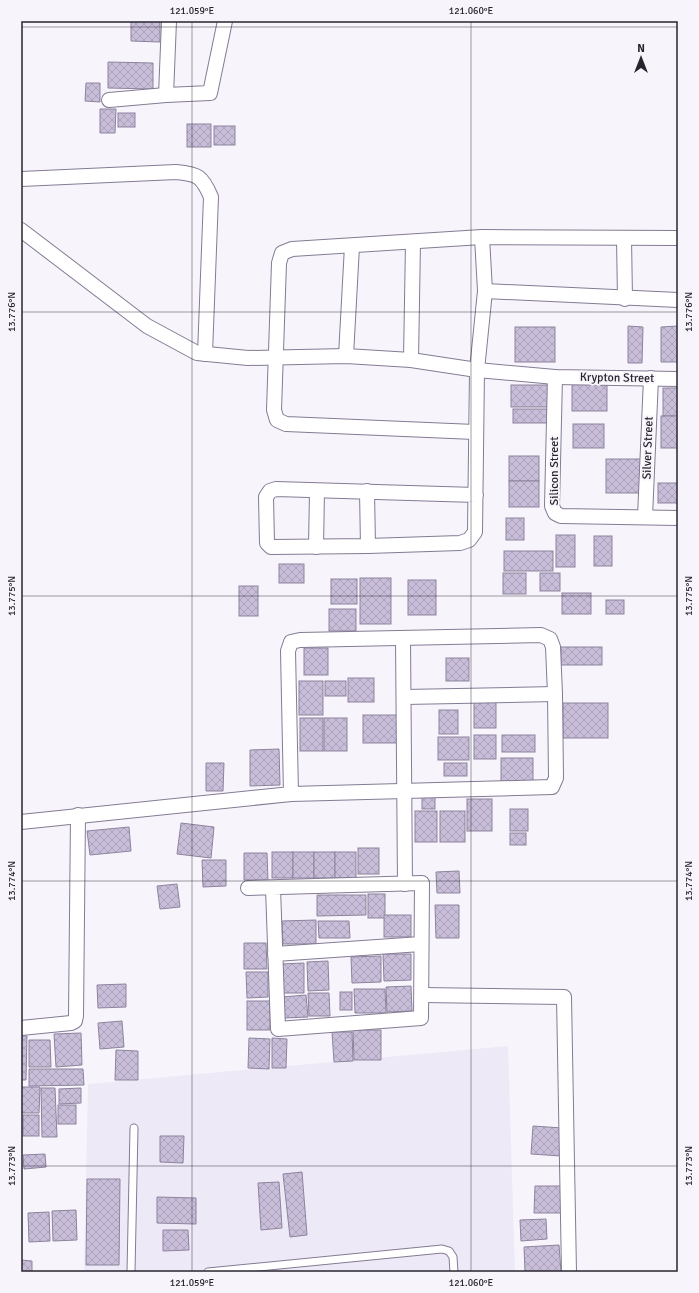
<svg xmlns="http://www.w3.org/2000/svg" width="699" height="1293" viewBox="0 0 699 1293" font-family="Signika,sans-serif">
	<defs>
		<pattern id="building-cross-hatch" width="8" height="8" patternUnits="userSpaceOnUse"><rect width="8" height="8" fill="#c8beda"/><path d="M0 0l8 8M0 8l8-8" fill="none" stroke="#aca3bb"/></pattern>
	</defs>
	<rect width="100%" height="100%" fill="#f7f5fb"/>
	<path fill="#eee9f7" d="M508 1046 515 1272H84L88 1084Z"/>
	<g fill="url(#building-cross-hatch)" stroke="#8d839d">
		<path d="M131 21H160V42L131 41Z"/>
		<path d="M108 62 153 63V89L108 88Z"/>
		<path d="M86 83H100V102L85 101Z"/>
		<path d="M100 109H116L115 133H100Z"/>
		<rect x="118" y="113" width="17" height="14"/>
		<rect x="187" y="124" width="24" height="23"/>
		<rect x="214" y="126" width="21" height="19"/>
		<path d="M628 326 643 327 642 363H628Z"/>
		<path d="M678 326V362H661V327Z"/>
		<rect x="515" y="327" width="40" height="35"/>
		<rect x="572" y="384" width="35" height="27"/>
		<rect x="511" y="385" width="38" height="22"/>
		<rect x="663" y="388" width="15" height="28"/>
		<rect x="513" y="409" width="37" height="14"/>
		<rect x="661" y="416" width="17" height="32"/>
		<rect x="573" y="424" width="31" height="24"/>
		<rect x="509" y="456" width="30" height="25"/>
		<rect x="606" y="459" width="35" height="34"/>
		<rect x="509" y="481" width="30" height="26"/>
		<rect x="658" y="483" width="20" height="20"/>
		<rect x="506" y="518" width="18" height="22"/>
		<rect x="556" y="535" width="19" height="32"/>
		<rect x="594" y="536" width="18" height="30"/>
		<rect x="504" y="551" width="49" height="20"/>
		<rect x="279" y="564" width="25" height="19"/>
		<rect x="503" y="573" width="23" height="21"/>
		<rect x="540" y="573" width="20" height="18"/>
		<rect x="360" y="578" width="31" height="46"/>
		<rect x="331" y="579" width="26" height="25"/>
		<rect x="408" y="580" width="28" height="35"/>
		<rect x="239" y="586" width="19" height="30"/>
		<rect x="562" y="593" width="29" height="21"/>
		<rect x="606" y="600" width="18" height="14"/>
		<rect x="329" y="609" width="27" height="22"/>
		<rect x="561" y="647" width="41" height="18"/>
		<rect x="304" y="648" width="24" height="27"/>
		<rect x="446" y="658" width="23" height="23"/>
		<rect x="348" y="678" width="26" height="24"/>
		<rect x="299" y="681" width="24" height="34"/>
		<rect x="325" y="681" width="21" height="15"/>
		<rect x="474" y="700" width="22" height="28"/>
		<rect x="563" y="703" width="45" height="35"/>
		<rect x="439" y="710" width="19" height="24"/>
		<rect x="363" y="715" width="35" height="28"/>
		<rect x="300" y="718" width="23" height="33"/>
		<rect x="324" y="718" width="23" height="33"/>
		<rect x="474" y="735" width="22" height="24"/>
		<rect x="502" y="735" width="33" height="17"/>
		<rect x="438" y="737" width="31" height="23"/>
		<path d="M279 749 280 785 250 786V750Z"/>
		<rect x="501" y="758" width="32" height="23"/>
		<path d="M206 763H224L223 791H206Z"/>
		<rect x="444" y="763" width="23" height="13"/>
		<rect x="422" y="794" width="13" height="15"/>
		<rect x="467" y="799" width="25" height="32"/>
		<rect x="510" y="809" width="18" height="22"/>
		<rect x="415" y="811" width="22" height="31"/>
		<rect x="440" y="811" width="25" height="31"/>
		<path d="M181 823 214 827 211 858 177 854Z"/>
		<path d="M129 827 131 851 90 855 87 831Z"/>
		<rect x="510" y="833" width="16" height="12"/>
		<rect x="358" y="848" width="21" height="26"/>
		<rect x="272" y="852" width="21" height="26"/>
		<rect x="293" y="852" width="21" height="26"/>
		<rect x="314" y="852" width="21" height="26"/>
		<rect x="335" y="852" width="21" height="26"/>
		<path d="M244 853H267L268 880H244Z"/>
		<path d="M202 860H226V886L203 887Z"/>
		<path d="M459 871 460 893H437L436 872Z"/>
		<path d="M177 884 180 907 160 909 157 886Z"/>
		<rect x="368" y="894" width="17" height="24"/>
		<path d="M317 895H366V915L317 916Z"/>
		<path d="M435 905H459V938H436Z"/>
		<rect x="384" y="915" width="27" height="22"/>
		<path d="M316 920V944H283L282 921Z"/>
		<path d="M318 921H349L350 938H319Z"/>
		<path d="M244 943H266L267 969H244Z"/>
		<path d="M383 954H411V980L384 981Z"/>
		<path d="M381 956V982L352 983 351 957Z"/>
		<path d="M328 961 329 990 308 991 307 962Z"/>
		<path d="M304 963V993H282V964Z"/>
		<path d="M246 972H268V997L247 998Z"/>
		<path d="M126 984V1007L98 1008 97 985Z"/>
		<path d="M411 986 412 1011 387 1012 386 987Z"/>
		<path d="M354 989H385L386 1013H355Z"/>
		<rect x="340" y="992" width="12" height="18"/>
		<path d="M308 993H329L330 1016H309Z"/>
		<path d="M306 995 308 1017 284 1018 282 997Z"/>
		<rect x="247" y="1001" width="23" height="29"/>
		<path d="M122 1021 124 1047 100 1049 98 1023Z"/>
		<path d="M353 1030H381V1060H354Z"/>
		<path d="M332 1032H352L353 1061 334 1062Z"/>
		<path d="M81 1033 82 1065 56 1067 54 1034Z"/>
		<path d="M21 1036H27L26 1080H21Z"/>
		<path d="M249 1038 270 1039 269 1069 248 1068Z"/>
		<path d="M272 1038 287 1039 286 1068H272Z"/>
		<path d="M29 1040H50L51 1067H29Z"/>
		<path d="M116 1050 138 1051V1080H115Z"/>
		<path d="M29 1069H83L84 1085 29 1086Z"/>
		<path d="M21 1087H40L39 1113H21Z"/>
		<path d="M41 1088H55L57 1137H42Z"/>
		<path d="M81 1088V1103L59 1104V1089Z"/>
		<rect x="58" y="1105" width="18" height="19"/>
		<rect x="23" y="1115" width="16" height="21"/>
		<path d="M533 1126 562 1128 561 1156 531 1154Z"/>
		<path d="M160 1136H184L183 1163 160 1162Z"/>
		<path d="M45 1154 46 1167 24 1169 23 1155Z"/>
		<path d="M302 1172 307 1235 290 1237 283 1174Z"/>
		<path d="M87 1179H120L119 1265H86Z"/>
		<path d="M279 1182 282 1228 261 1230 258 1183Z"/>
		<path d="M535 1186H563L562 1213H534Z"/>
		<path d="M157 1197 196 1198V1224L157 1223Z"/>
		<path d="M76 1210 77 1240 53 1241 52 1211Z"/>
		<path d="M49 1212 50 1241 29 1242 28 1213Z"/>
		<path d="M546 1219 547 1239 521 1241 520 1220Z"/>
		<path d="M163 1230H188L189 1250 163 1251Z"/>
		<path d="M559 1245 561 1272H525L524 1247Z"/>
		<path d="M21 1260 32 1261V1272H21Z"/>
	</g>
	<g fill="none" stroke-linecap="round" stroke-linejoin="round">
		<defs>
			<g id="service">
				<path d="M131 1272 134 1128"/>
				<path d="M208 1272 442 1249 449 1251 453 1257 454 1272"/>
			</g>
			<g id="minor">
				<path d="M169 21 166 95 210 93 225 21"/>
				<path d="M109 100 166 95"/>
				<path d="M21 179 176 172C198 174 202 176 211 197L205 354"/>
				<path d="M21 230 147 326 197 353 248 358 346 356 411 360 477 370 555 377 678 379"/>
				<path d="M624 238 625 299"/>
				<path d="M485 291 678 300"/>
				<path d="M346 356 352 246"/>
				<path d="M411 360 413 242"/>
				<path d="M555 377 552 506 555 513 561 516 678 518"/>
				<path d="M475 432 286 424 277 420 274 410 279 263 282 253 292 249 482 237 678 238"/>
				<path d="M367 491 368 546"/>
				<path d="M476 495 276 489 270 491 266 497 267 543 271 547 368 546 460 543 469 540 475 532 477 370 485 291 482 237"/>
				<path d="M645 517 651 378"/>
				<path d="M316 547 317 491"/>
				<path d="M403 639 405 884"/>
				<path d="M404 697 555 694"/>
				<path d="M21 822 291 794 552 787 556 778 555 694 553 647 550 639 541 635 300 640 291 642 288 651 291 794"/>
				<path d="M248 888 422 883 421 1018 278 1029 273 888"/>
				<path d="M275 954 421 944"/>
				<path d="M422 995 564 997 569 1272"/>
				<path d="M21 1028 71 1023 75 1021 76 1016 78 815"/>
			</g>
		</defs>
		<use href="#service" stroke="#847b94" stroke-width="9"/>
		<use href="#minor" stroke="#847b94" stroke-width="16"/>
		<use href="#service" stroke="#fff" stroke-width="7"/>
		<use href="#minor" stroke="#fff" stroke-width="14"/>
	</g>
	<path fill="none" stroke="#28242f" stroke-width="1" stroke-opacity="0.45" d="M192 21V1272M471 21V1272M21 27H678M21 312H678M21 596H678M21 881H678M21 1166H678"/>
	<g text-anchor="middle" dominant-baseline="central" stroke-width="4" stroke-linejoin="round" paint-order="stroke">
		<g font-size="12" fill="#28242f" stroke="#f7f5fb">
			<text transform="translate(617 378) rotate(1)">Krypton Street</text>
			<text transform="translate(648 448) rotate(-88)">Silver Street</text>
			<text transform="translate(554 471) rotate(-90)">Silicon Street</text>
		</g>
	</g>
	<rect width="699" height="1293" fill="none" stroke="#f7f5fb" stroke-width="44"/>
	<g transform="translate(641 58)" stroke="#f7f5fb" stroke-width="3" paint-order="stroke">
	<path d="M0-3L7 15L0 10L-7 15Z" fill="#28242f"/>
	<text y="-6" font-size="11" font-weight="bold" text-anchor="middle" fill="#28242f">N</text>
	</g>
	<rect x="22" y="22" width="655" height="1249" fill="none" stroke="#28242f" stroke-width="1.5"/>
	<g font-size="10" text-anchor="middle" fill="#28242f">
		<text x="192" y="14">121.059°E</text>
		<text x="471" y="14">121.060°E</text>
		<text transform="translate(11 312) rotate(-90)" y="4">13.776°N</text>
		<text transform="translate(688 312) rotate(-90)" y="4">13.776°N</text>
		<text transform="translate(11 596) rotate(-90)" y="4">13.775°N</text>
		<text transform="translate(688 596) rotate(-90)" y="4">13.775°N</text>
		<text transform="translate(11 881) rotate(-90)" y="4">13.774°N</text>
		<text transform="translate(688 881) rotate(-90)" y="4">13.774°N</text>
		<text transform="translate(11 1166) rotate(-90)" y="4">13.773°N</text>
		<text transform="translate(688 1166) rotate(-90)" y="4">13.773°N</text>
		<text x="192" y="1286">121.059°E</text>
		<text x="471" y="1286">121.060°E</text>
	</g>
</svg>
